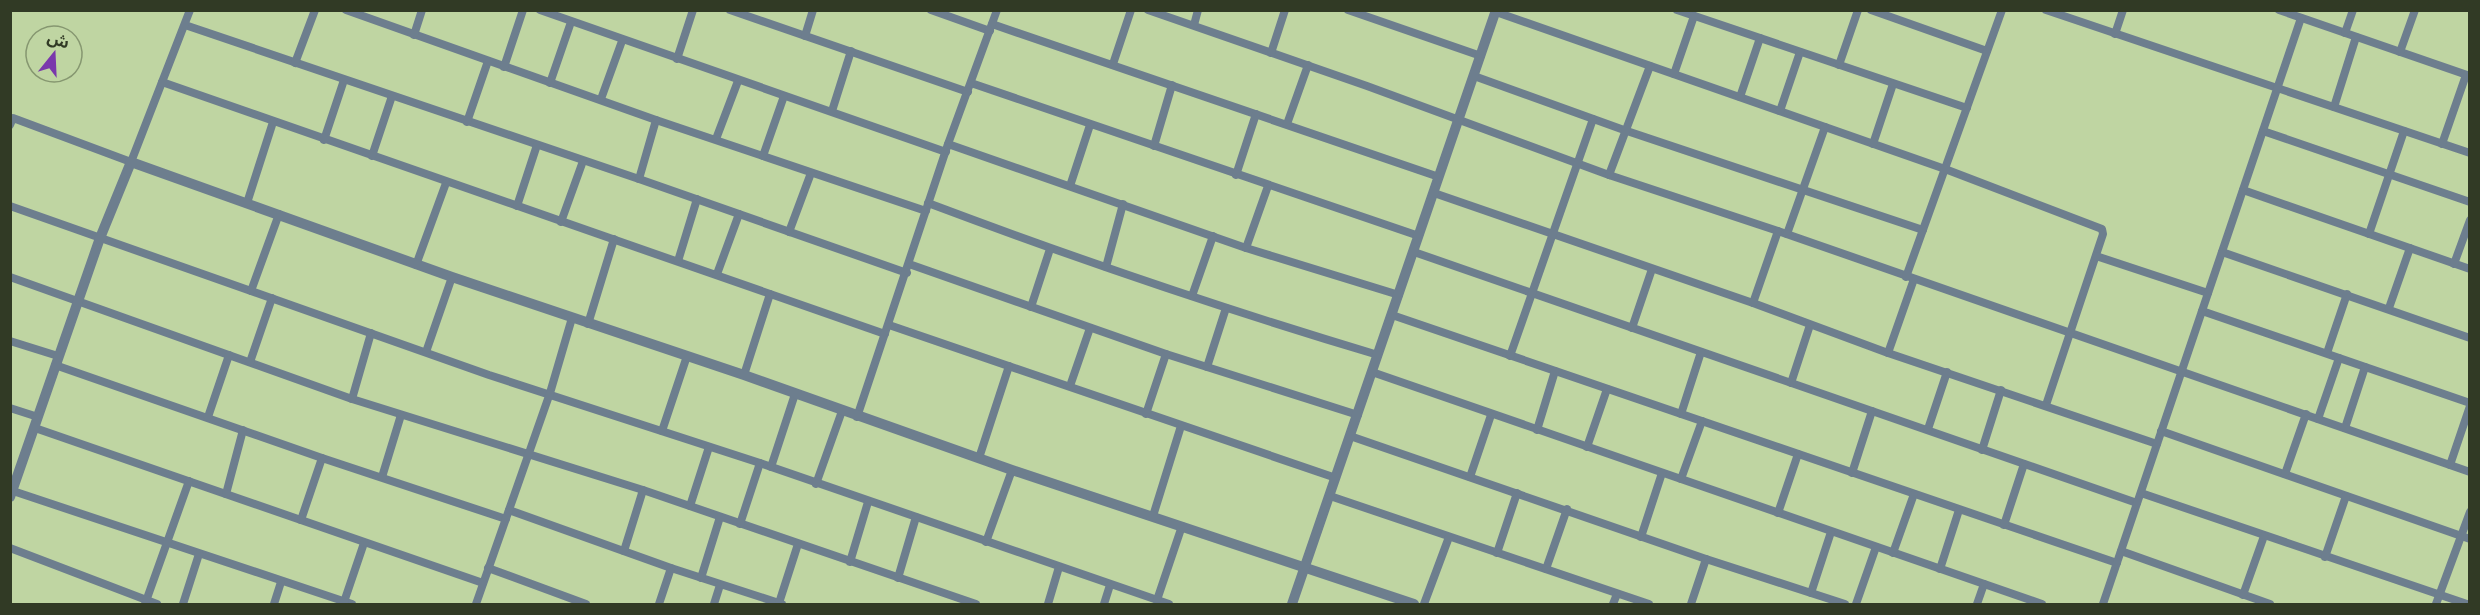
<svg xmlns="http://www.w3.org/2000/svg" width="2480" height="615" viewBox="0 0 2480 615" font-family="Jost,'Noto Sans Arabic',sans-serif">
	<rect width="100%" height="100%" fill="#bfd5a2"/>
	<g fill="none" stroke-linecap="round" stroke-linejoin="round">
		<g stroke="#6d7e8e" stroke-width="8">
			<path d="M346 10 656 120 926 211"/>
			<path d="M540 10 946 152"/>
			<path d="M730 10 968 92"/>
			<path d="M931 10 990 31"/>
			<path d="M1148 10 1367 86 1609 175 1778 231 2470 472"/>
			<path d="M1348 10 1481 56"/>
			<path d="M1677 10 1967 108"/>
			<path d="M1871 10 1987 51"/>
			<path d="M2046 10 2470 153"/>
			<path d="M2279 10 2470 76"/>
			<path d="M1496 12 1945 169 2102 229 2103 234 2046 405"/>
			<path d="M992 24 1439 177"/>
			<path d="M185 25 639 179 907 273"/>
			<path d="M1194 25 1198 10"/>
			<path d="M2345 33 2353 10"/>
			<path d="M2115 34 2123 10"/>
			<path d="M414 35 422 10"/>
			<path d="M805 36 813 10"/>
			<path d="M2400 52 2415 10"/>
			<path d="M1271 53 1285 10"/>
			<path d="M677 59 693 10"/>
			<path d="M295 63 315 10"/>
			<path d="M1113 64 1131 10"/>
			<path d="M1839 65 1858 10"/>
			<path d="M504 67 523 10"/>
			<path d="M1674 74 1694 16"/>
			<path d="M1474 76 1624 130 1923 230"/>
			<path d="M162 82 885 334"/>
			<path d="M550 83 571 22"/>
			<path d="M971 83 1419 236"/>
			<path d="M1740 97 1760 38"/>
			<path d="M601 99 622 41"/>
			<path d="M2334 107 2356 37"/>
			<path d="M832 111 851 51"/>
			<path d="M1780 111 1800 52"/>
			<path d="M467 122 488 61"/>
			<path d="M1287 124 1308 65"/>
			<path d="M10 125 13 118 131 162 190 10"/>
			<path d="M2263 131 2470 202"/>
			<path d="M716 139 738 81"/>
			<path d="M324 140 344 80"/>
			<path d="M948 144 1246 248 1399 295"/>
			<path d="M1873 144 1893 84"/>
			<path d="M2442 144 2466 75"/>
			<path d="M1154 146 1172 85"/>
			<path d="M372 156 392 96"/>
			<path d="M763 156 784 96"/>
			<path d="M1236 175 1256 114"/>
			<path d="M1609 175 1650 66"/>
			<path d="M639 179 656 120"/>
			<path d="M1070 186 1090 125"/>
			<path d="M2243 190 2470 269"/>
			<path d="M1434 193 1753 303 1888 353 2157 444"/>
			<path d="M247 203 273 122"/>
			<path d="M928 203C1077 259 1227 310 1378 355"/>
			<path d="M10 206 489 375 760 463 1169 604"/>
			<path d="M517 206 537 145"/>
			<path d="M561 222 583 161"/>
			<path d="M789 232 811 173"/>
			<path d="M1787 234 1825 127"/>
			<path d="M2369 234 2404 131"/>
			<path d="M1246 248 1268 186"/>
			<path d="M1414 252 2137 503"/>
			<path d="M2222 252 2470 338"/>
			<path d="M2096 256 2208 293"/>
			<path d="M678 261 697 199"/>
			<path d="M909 264 1166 354 1358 415"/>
			<path d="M2454 264 2470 220"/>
			<path d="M416 265 446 183"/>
			<path d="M1106 267 1123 204"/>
			<path d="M717 274 739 214"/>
			<path d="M10 277 352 399 643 490 976 604"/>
			<path d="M1906 277 2002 10"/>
			<path d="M251 291 279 214"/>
			<path d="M1192 296 1213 236"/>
			<path d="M1753 303 1778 231"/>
			<path d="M1031 307 1050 249"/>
			<path d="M2389 308 2410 248"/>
			<path d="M2202 311 2470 403"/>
			<path d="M1392 315 2117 563"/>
			<path d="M588 324 614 239"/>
			<path d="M889 325 1336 478"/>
			<path d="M1632 328 1652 269"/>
			<path d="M10 341 58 356"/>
			<path d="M426 352 452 277"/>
			<path d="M1888 353 1914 279"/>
			<path d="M2327 353 2347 294"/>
			<path d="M1510 356 1593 119"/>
			<path d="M250 362 272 298"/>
			<path d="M55 365 322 458 506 519"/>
			<path d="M1207 367 1226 308"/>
			<path d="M1372 372 2042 604"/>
			<path d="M744 375 770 294"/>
			<path d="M1791 383 1810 325"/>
			<path d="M1070 386 1090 328"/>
			<path d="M352 399 371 333"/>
			<path d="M10 408 38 417"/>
			<path d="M1146 414 1166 354"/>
			<path d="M1681 414 1701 352"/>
			<path d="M208 417 229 355"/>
			<path d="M857 417 948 144 997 10"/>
			<path d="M2318 419 2339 358"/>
			<path d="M35 428 483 583"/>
			<path d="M2345 428 2365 367"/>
			<path d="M1928 429 1947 372"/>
			<path d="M1537 430 1555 371"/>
			<path d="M662 431 687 356"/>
			<path d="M2161 431 2470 539"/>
			<path d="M1350 436 1706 559 1845 604"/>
			<path d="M1587 447 1607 389"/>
			<path d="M1982 450 2001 390"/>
			<path d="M979 458 1009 366"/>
			<path d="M2450 465 2470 406"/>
			<path d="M771 467 795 394"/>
			<path d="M1852 473 1872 411"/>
			<path d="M2285 474 2306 414"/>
			<path d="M382 477 401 415"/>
			<path d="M1470 477 1491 415"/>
			<path d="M1681 479 1702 421"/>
			<path d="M816 484 842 411"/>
			<path d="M13 491 352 604"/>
			<path d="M2141 493 2467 604"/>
			<path d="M226 494 243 430"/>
			<path d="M1330 496 1649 604"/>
			<path d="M690 506 709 447"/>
			<path d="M509 510 671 568 782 604"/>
			<path d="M1778 513 1798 454"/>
			<path d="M1153 516 1181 426"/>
			<path d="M301 520 322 458"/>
			<path d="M740 524 760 463"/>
			<path d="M2004 525 2024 464"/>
			<path d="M1641 537 1662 473"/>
			<path d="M986 542 1012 470"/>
			<path d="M10 548 157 604"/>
			<path d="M624 551 643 490"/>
			<path d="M2121 551 2270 604"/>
			<path d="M1497 553 1517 493"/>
			<path d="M1893 553 1914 494"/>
			<path d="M2325 557 2346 496"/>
			<path d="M850 562 868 502"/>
			<path d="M488 568 586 604"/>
			<path d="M1546 569 1567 509"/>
			<path d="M1940 569 1959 510"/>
			<path d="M701 578 720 517"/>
			<path d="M898 578 916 517"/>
			<path d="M1811 593 1831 532"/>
			<path d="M2243 595 2264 536"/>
			<path d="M1157 600 1182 526"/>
			<path d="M344 602 364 543"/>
			<path d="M779 603 798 544"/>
			<path d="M145 604 189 481"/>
			<path d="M183 604 199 554"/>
			<path d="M274 604 281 582"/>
			<path d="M476 604 550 393 572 318"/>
			<path d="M659 604 671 568"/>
			<path d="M714 604 720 585"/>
			<path d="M1048 604 1059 567"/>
			<path d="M1104 604 1110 585"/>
			<path d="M1424 604 1449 537"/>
			<path d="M1613 604 1617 594"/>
			<path d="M1691 604 1706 559"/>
			<path d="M1856 604 1876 547"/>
			<path d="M1977 604 1984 584"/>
			<path d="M2103 604 2301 18"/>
			<path d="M2436 604 2470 512"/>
		</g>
		<g stroke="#6d7e8e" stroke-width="10">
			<path d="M10 497 100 238 131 162 452 277 744 375 1012 470 1414 604"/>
			<path d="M1292 604 1496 10"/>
		</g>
	</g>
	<rect width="2480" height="615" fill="none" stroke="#313a25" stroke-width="24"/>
	<g transform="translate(54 54) rotate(18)"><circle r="28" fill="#bfd5a2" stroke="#869770" stroke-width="1.5"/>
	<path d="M0-4.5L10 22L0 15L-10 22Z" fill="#7a38ac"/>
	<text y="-9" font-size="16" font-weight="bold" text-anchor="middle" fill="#313a25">ش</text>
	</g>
</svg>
